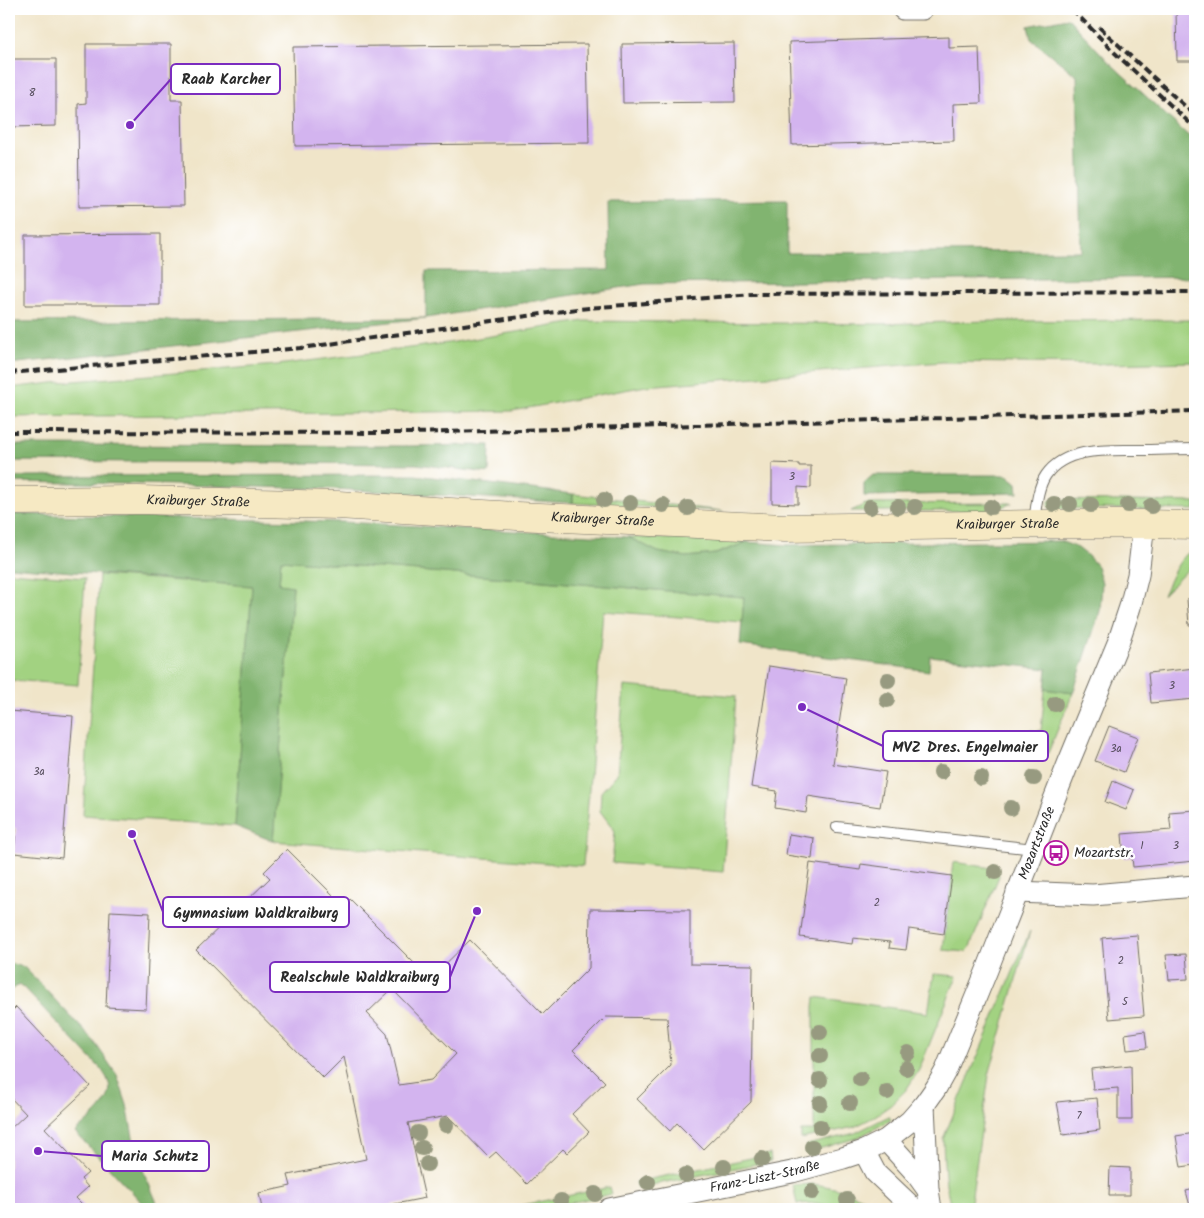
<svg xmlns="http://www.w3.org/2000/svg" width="1204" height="1218" viewBox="0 0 1204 1218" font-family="Kalam,sans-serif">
	<rect width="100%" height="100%" fill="#fff"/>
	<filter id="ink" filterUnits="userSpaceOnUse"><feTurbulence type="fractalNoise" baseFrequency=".02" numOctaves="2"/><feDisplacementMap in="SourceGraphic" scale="10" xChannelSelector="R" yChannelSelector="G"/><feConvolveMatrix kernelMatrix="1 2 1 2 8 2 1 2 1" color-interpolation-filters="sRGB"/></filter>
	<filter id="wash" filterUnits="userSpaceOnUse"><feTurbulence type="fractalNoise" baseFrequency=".0096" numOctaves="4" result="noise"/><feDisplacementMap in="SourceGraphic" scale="20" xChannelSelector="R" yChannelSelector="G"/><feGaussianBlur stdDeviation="1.12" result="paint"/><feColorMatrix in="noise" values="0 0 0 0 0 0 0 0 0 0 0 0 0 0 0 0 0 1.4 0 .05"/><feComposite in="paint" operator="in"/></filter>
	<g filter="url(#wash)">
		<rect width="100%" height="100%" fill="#f0e5c9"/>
		<g fill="#a2d281" stroke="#667e56">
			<path d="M1195 320V362L1104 364 942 362 646 386 512 411 9 417V388L61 382 277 365 448 343 584 321 878 324 991 321Z"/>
			<path d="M573 494 723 511 573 503Z"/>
			<path d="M1052 500 1195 502V510L1051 508 1048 506 1049 501Z"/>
			<path d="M1012 503 993 511H851L866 504Z"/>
			<path d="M628 537 747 542 715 554 686 557 658 552Z"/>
			<path d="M1195 548V562L1163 595C1171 578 1178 557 1195 548Z"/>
			<path d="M281 560 744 597 742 622 603 611 583 866 273 841 293 586 279 585Z"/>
			<path d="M9 572 85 578 78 685 9 680Z"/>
			<path d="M99 575 252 586 235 826 83 815Z"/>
			<path d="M624 686 736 696 723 872 612 863 615 831 600 811 601 792 617 774Z"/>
			<path d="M1045 689 1073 693 1048 753 1028 750 1030 730 1041 731Z"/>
			<path d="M953 862 992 868 998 872 999 876 969 949 966 952 943 950Z"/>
			<path d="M1030 931 989 1075 970 1209H952C944 1187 944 1162 943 1139Z"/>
			<path d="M934 974 957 976 919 1070 906 1090 891 1105 872 1118 854 1127 801 1139V1131H814V1007L815 997 928 1013Z"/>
			<path d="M889 1116 891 1120 857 1138 808 1152 807 1145 855 1133Z"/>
			<path d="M770 1154 771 1161 637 1188 636 1182Z"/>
			<path d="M814 1184C841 1188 861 1196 885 1209H842L816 1203 797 1204 793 1185Z"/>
			<path d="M610 1187 612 1194 541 1209H504Z"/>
		</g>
		<g fill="#81b46f" stroke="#56704d">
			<path d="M1068 18 1108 61 1195 142V277L644 284 426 318 9 364V322L426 318V271L609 270 608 202 787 200V253L1081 251 1077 76 1031 39 1028 26Z"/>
			<path d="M9 445 408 446 490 445 489 473 416 464 9 461Z"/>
			<path d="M415 475 573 494V503L336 489 136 484 9 482V479L27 476Z"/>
			<path d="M873 475H1007L1017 483 1018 493 864 496V483Z"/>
			<path d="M9 514 342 522 628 537 658 552 686 557 716 554 747 542 786 545 1060 541 1078 548 1088 556 1097 566 1102 583 1100 611 1073 693 1045 689 1047 669 930 656 929 671 740 645 744 597 281 560 279 584 293 586 273 841 235 826 252 586 9 567Z"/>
			<path d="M9 963 24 967 93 1040 117 1075 127 1105 133 1137 142 1168 158 1205V1209H148L75 1132C88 1120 117 1100 108 1081 107 1077 104 1074 102 1070L20 984 9 991Z"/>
		</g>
		<g id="blocks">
			<g fill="#d3b4ef" fill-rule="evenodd">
				<path d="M1176 9H1195V61H1177Z"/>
				<path d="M949 37V48L979 47 981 103 953 104 954 141 792 145 789 42Z"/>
				<path d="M734 43 735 102 623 103 622 44Z"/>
				<path d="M86 44H171V100H182L184 206 79 207 78 104 86 103Z"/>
				<path d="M587 44 589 143 295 146 293 47Z"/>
				<path d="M9 59H56V126L9 127Z"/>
				<path d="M160 234V305H25V235Z"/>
				<path d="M772 463 799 464V466H811V488L798 487V504L772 503Z"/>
				<path d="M1195 598V625H1189L1187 599Z"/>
				<path d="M769 666 846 678 833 764 886 772 880 807 808 796 806 813 775 808 777 791 751 787Z"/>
				<path d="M1195 668V699L1151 703 1148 673Z"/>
				<path d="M9 711 73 716 62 858 14 853 16 828 9 827Z"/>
				<path d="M1109 726 1138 737 1124 772 1095 761Z"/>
				<path d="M1113 781 1134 790 1126 810 1105 802Z"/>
				<path d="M1195 810V861L1133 867 1132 857 1124 858 1122 834 1171 830 1169 812Z"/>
				<path d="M789 834 814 838 812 859 786 855Z"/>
				<path d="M287 849 344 906 350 899 430 979 470 940 543 1014 589 968 590 909 690 910V964L753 965 751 1102 703 1149 677 1123 670 1131 637 1099 671 1065 667 1018 606 1017 573 1050 605 1082 572 1114 589 1132 567 1153 563 1149 527 1184 496 1152 489 1158 448 1116 408 1123 425 1198 370 1209H262L259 1193 291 1186 288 1175 366 1159 344 1057 323 1078 196 950 270 878 264 872ZM392 989 456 1054 431 1080 399 1085 387 1034 367 1013Z"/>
				<path d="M810 863 860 870 861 864 952 876 944 934 909 929 906 950 889 948 890 942 853 938 852 944 800 937Z"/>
				<path d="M110 911 150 913 146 1009 106 1007Z"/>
				<path d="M1137 935 1144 1016 1109 1019 1102 938Z"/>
				<path d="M1186 954 1188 979 1169 980 1166 955Z"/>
				<path d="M16 1007 90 1086 45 1128 88 1173 81 1179 88 1187 76 1198 84 1206 81 1209H9V1130L26 1114 9 1096V1014Z"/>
				<path d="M1145 1031 1147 1048 1127 1050 1125 1034Z"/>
				<path d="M1131 1065 1132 1120H1118V1088L1093 1090 1091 1069Z"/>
				<path d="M1097 1098 1100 1130 1063 1135 1057 1102Z"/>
				<path d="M1195 1133V1165L1181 1167 1176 1136Z"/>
				<path d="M1110 1167 1130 1168V1195H1109Z"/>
				<path d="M1195 1189V1209H1179L1190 1206 1186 1191Z"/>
			</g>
		</g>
	</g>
	<g filter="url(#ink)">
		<use href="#blocks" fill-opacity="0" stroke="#706c62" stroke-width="1"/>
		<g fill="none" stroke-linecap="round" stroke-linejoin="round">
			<defs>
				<g id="service">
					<path d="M1034 523C1036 509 1037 488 1046 475 1065 447 1108 450 1138 450 1157 450 1176 449 1195 449"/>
					<path d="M837 827 1034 849"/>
				</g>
				<g id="minor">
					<path d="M903 9H922"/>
					<path d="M1017 892 1093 895 1195 886"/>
					<path d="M924 1105 928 1190"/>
					<path d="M886 1140 915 1172 928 1190 931 1209"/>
					<path d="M864 1151 875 1172 914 1209"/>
					<path id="s1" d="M609 1209 792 1172 843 1158 864 1151 886 1140 910 1121 924 1105 936 1088 946 1070 987 970 1068 764 1118 643 1130 607 1138 575 1144 524"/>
				</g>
				<g id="secondary">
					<path id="s2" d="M9 501 138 500 338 505 517 516 785 528 1034 524H1144L1195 525"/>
				</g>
			</defs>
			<use href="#service" stroke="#706c62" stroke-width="12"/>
			<use href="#minor" stroke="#706c62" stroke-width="23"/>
			<use href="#secondary" stroke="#706c62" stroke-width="29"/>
			<use href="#service" stroke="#fff" stroke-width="10"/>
			<use href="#minor" stroke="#fff" stroke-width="21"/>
			<use href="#secondary" stroke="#f6e9c3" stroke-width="28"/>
			<g stroke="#2b2b2b" stroke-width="4" stroke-dasharray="8 4" stroke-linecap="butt">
				<path d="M1072 9 1115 53 1195 128"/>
				<path d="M1099 27 1166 89 1195 115"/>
				<path d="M9 373 301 348 577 309 752 294 1195 292"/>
				<path d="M9 432 412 433 1195 411"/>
			</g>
		</g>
		<g fill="#979a80">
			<circle cx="604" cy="500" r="8"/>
			<circle cx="630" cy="503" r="8"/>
			<circle cx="1054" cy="504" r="8"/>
			<circle cx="1070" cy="504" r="8"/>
			<circle cx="663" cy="505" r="8"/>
			<circle cx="1091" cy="505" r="8"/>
			<circle cx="1128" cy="505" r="8"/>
			<circle cx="1151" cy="506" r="8"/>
			<circle cx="870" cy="507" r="8"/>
			<circle cx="898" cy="507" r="8"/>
			<circle cx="915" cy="507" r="8"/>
			<circle cx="991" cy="507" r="8"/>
			<circle cx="688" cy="508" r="8"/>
			<circle cx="888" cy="680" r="8"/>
			<circle cx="887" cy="700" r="8"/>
			<circle cx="1055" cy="704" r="8"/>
			<circle cx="941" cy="772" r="8"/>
			<circle cx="981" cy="778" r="8"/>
			<circle cx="1034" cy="778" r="8"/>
			<circle cx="1011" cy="808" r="8"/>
			<circle cx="995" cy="872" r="8"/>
			<circle cx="820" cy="1032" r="8"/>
			<circle cx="908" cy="1053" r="8"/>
			<circle cx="820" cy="1056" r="8"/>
			<circle cx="906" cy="1068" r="8"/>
			<circle cx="860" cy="1079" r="8"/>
			<circle cx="820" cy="1080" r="8"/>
			<circle cx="887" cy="1092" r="8"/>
			<circle cx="820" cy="1103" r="8"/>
			<circle cx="850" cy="1103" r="8"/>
			<circle cx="446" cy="1125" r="8"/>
			<circle cx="820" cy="1127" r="8"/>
			<circle cx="418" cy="1133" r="8"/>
			<circle cx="812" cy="1147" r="8"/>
			<circle cx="422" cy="1148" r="8"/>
			<circle cx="762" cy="1159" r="8"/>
			<circle cx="427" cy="1164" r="8"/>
			<circle cx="724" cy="1167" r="8"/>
			<circle cx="686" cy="1175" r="8"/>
			<circle cx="648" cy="1182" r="8"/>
			<circle cx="812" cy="1192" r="8"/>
			<circle cx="595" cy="1194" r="8"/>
			<circle cx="847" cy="1200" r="8"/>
			<circle cx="561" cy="1201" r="8"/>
		</g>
	</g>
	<defs>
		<symbol id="bus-ring" viewBox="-11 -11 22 22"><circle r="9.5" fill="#fff" stroke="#b5179e" stroke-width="1.5"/><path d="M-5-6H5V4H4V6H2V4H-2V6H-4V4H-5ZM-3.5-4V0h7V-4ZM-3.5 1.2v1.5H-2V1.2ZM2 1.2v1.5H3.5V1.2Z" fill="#b5179e"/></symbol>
	</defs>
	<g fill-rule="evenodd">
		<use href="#bus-ring" x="1042" y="839" width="28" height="28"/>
	</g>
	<g text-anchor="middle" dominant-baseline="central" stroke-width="5" stroke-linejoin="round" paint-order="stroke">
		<g font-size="11" fill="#554d5c">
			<text x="32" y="93">8</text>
			<text x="792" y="477">3</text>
			<text x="1172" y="686">3</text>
			<text x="1116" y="749">3a</text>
			<text x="39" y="772">3a</text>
			<text x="1142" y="846">1</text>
			<text x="1176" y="846">3</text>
			<text x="877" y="903">2</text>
			<text x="1121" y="961">2</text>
			<text x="1125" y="1002">5</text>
			<text x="1079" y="1116">7</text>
		</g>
		<g font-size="14" fill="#2b2b2b" stroke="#fff">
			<text stroke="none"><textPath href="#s2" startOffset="189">Kraiburger Straße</textPath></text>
			<text stroke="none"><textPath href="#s2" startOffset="594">Kraiburger Straße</textPath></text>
			<text stroke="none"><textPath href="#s2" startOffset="999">Kraiburger Straße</textPath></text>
			<text stroke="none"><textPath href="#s1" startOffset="624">Mozartstraße</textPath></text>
			<text stroke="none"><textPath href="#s1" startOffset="159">Franz-Liszt-Straße</textPath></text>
		</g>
		<g font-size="14" fill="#2b2b2b" stroke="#fff" text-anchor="start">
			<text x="1074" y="853">Mozartstr.</text>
		</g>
	</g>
	<path fill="none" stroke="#7b2cbf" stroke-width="2" d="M130 125L171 79M802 707L883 746M132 834L163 912M477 911L450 977M38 1151L102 1156"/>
	<g fill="#7b2cbf" stroke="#fff" stroke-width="2">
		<circle cx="130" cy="125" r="5"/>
		<circle cx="802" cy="707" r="5"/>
		<circle cx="132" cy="834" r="5"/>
		<circle cx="477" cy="911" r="5"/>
		<circle cx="38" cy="1151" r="5"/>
	</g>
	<g fill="#fff" stroke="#7b2cbf" stroke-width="2">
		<rect x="171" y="64" width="109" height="30" rx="5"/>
		<rect x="883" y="731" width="165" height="30" rx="5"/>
		<rect x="163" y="897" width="186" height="30" rx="5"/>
		<rect x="270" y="962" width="180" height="30" rx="5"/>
		<rect x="102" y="1141" width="107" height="30" rx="5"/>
	</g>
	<g font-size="15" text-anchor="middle" font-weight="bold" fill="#2b2b2b">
		<text x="226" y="84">Raab Karcher</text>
		<text x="965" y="752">MVZ Dres. Engelmaier</text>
		<text x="256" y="918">Gymnasium Waldkraiburg</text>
		<text x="360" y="982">Realschule Waldkraiburg</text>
		<text x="155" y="1161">Maria Schutz</text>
	</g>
	<rect width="1204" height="1218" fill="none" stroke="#fff" stroke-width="30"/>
</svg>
